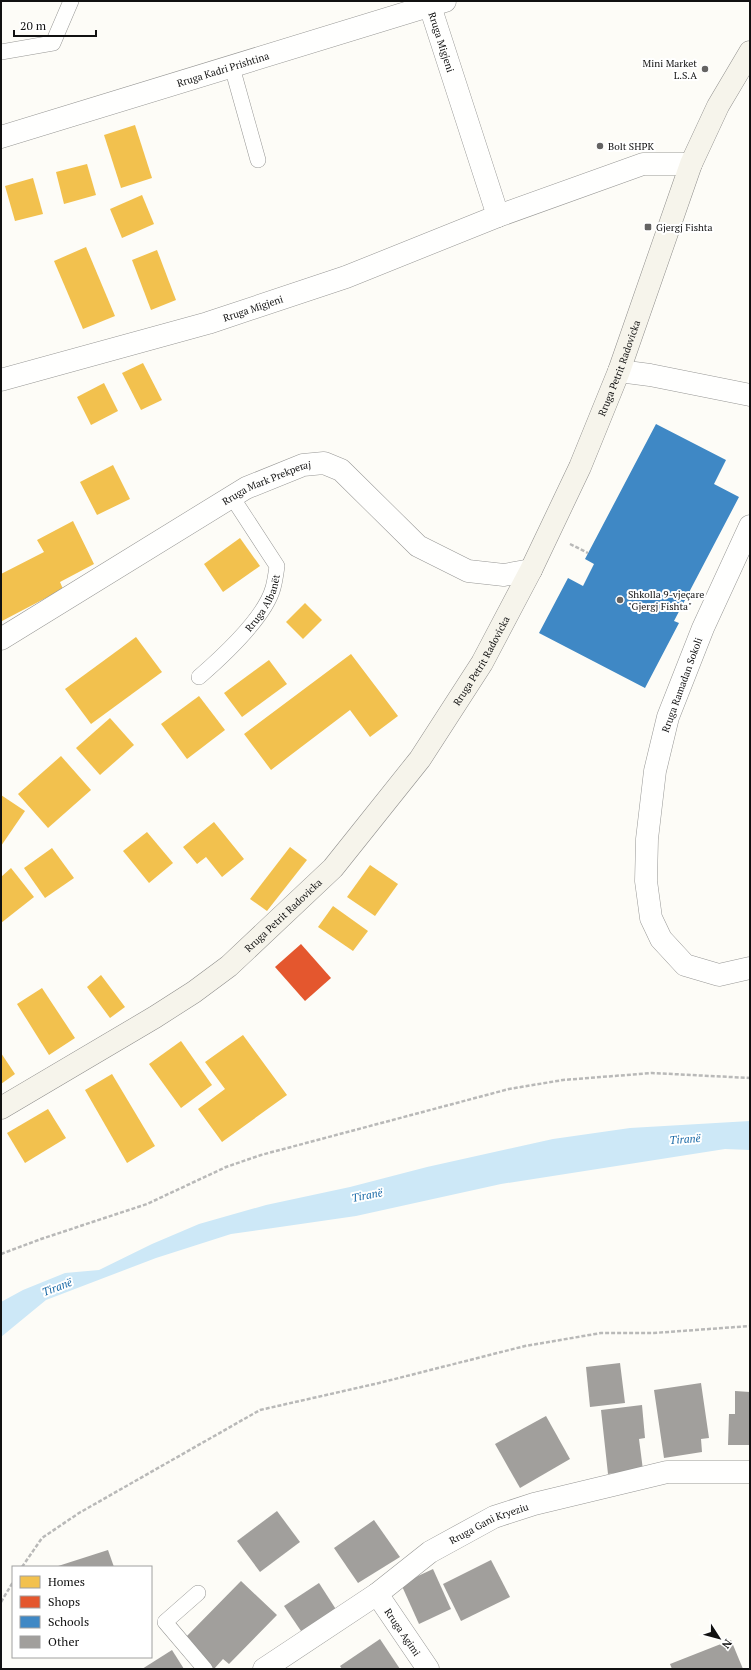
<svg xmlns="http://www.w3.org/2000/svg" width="751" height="1670" viewBox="0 0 751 1670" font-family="'PT Serif',serif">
	<rect width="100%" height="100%" fill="#fdfcf7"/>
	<path fill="#cde8f7" d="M750 1121V1150L725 1149 501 1184 356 1216 231 1234 156 1258 46 1300 1 1337V1302L23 1290 65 1273 99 1270 152 1244 199 1224 266 1205 350 1187 427 1167 553 1139 630 1128Z"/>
	<g fill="#f2c14e">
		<path d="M135 125 152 178 121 188 104 135Z"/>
		<path d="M87 164 96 195 64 204 56 172Z"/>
		<path d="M33 178 43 214 15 221 5 186Z"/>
		<path d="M142 195 154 224 122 238 110 209Z"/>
		<path d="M86 247 115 316 83 329 54 261Z"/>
		<path d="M157 250 176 300 151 310 132 260Z"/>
		<path d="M143 363 162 400 141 410 122 373Z"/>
		<path d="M104 383 118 411 91 425 77 397Z"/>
		<path d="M113 465 130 499 97 515 80 482Z"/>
		<path d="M73 521 94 564 60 582 63 589 2 621 1 574 44 552 37 540Z"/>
		<path d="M240 538 260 566 223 592 204 564Z"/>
		<path d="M305 603 322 620 303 639 286 622Z"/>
		<path d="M136 637 162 672 91 724 65 689Z"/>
		<path d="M351 654 398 716 370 737 350 710 271 770 244 734Z"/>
		<path d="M269 660 287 684 242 717 224 693Z"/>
		<path d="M199 696 225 730 187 759 161 724Z"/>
		<path d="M110 718 134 745 100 775 76 748Z"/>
		<path d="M61 756 91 790 48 828 18 794Z"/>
		<path d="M1 795 25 811 1 846Z"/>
		<path d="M214 822 244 859 222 877 206 857 197 864 183 847Z"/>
		<path d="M147 832 173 863 149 883 123 851Z"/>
		<path d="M290 847 307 860 267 911 250 899Z"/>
		<path d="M52 848 74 878 45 898 24 868Z"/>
		<path d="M370 865 398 884 375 916 347 897Z"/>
		<path d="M11 868 34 897 1 923V877Z"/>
		<path d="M333 906 368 931 353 951 318 927Z"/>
		<path d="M101 975 125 1007 110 1018 87 987Z"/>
		<path d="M42 988 75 1038 49 1055 17 1004Z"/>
		<path d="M243 1035 287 1095 222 1142 198 1109 225 1089 205 1062Z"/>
		<path d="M181 1041 212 1085 181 1108 149 1064Z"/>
		<path d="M1 1053 15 1074 1 1084Z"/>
		<path d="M112 1074 155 1146 127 1163 85 1090Z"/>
		<path d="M48 1109 66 1138 25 1163 7 1133Z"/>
	</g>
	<path fill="#e4572e" d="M301 944 331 978 305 1001 275 967Z"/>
	<path fill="#3f88c5" d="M656 424 726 460 714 484 739 497 674 621 679 623 645 688 539 633 568 578 583 586 594 564 585 559Z"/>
	<g fill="#a19f9c">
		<path d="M620 1363 625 1403 590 1407 586 1367Z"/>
		<path d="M701 1383 709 1438 701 1439 702 1452 664 1458 654 1390Z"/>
		<path d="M735 1391 750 1392V1445H728L729 1414H735Z"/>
		<path d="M642 1405 645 1438 639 1439 643 1470 608 1474 601 1410Z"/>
		<path d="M546 1416 570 1459 520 1488 495 1444Z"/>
		<path d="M277 1511 300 1542 260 1572 237 1541Z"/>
		<path d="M374 1520 400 1557 358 1583 334 1548Z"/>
		<path d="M108 1550 114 1567H55Z"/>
		<path d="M491 1560 510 1597 461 1621 443 1584Z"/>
		<path d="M433 1569 451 1609 419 1624 401 1584Z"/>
		<path d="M241 1581 277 1615 229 1664 223 1659 214 1669 184 1639Z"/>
		<path d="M319 1583 337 1611 303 1634 284 1606Z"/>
		<path d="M380 1639 400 1669H342L340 1666Z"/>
		<path d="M731 1640 743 1669H672L670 1664Z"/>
		<path d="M172 1650 184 1669H142Z"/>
	</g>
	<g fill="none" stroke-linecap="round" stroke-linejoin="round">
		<defs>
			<g id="service">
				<path d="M1 52 53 43 71 1"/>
				<path d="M232 67 258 160"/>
				<path id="s1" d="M199 677C222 657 265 617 273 588 275 581 276 573 277 566L232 497"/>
				<path d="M198 1593 165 1622 205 1669"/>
			</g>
			<g id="minor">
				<path id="s2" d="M430 6 498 216"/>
				<path id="s3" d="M1 137 445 1"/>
				<path d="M619 371 650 375 750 395"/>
				<path id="s4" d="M1 380 208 323 346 277 498 216 643 164H691"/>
				<path d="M750 526 703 628 668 717 655 771 647 839 646 881 651 918 661 939 685 965 719 975 750 968"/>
				<path id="s5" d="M1 639 246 488 303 465 324 463 341 470 418 546 468 571 504 575 531 570"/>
				<path id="s6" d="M377 1594 428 1669"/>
				<path id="s7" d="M264 1669 377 1594 430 1552 494 1517 534 1504 667 1472H750"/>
			</g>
			<g id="secondary">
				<path id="s8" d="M1 1108 155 1017 194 992 229 966 333 868 420 759 482 663 531 570 580 467 619 371 691 164 718 106 750 52"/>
			</g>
		</defs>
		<use href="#service" stroke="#979795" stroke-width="16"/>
		<use href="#minor" stroke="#979795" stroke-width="23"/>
		<use href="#secondary" stroke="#8e8d8b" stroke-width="23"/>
		<g stroke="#b9b9b8" stroke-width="2.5" stroke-dasharray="4 2" stroke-linecap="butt">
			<path d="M570 544 588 553"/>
			<path d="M1 1254 41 1239 147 1204 226 1167 261 1155 509 1089 563 1080 652 1073 750 1078"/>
			<path d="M22 1567 42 1538 79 1513 260 1410 379 1383 525 1346 601 1333H654L750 1326"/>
			<path d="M1 1602 13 1582"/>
		</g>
		<use href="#service" stroke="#fffffe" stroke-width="15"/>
		<use href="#minor" stroke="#fffffe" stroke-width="22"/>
		<use href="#secondary" stroke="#f6f4eb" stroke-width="22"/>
	</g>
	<g fill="#646362" stroke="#fff" stroke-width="1.5">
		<circle cx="705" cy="69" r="4"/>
		<circle cx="600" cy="146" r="4"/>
		<rect x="644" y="223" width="8" height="8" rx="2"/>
		<circle cx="620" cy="600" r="4"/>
	</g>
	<g text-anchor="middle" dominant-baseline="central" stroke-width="4" stroke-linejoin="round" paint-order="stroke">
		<g font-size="10" fill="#111" stroke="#fff">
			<text stroke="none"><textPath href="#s2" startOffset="38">Rruga Migjeni</textPath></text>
			<text stroke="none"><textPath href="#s3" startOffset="232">Rruga Kadri Prishtina</textPath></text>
			<text stroke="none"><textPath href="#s4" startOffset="262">Rruga Migjeni</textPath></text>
			<text stroke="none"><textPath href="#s8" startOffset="991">Rruga Petrit Radovicka</textPath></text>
			<text stroke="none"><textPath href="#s5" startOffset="309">Rruga Mark Prekperaj</textPath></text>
			<text stroke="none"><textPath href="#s1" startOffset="99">Rruga Albanët</textPath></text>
			<text stroke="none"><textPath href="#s8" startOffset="667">Rruga Petrit Radovicka</textPath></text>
			<text transform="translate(682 685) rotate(-70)">Rruga Ramadan Sokoli</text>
			<text stroke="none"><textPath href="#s8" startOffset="343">Rruga Petrit Radovicka</textPath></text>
			<text stroke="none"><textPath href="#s7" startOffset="269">Rruga Gani Kryeziu</textPath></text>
			<text stroke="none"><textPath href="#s6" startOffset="46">Rruga Agimi</textPath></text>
		</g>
		<g font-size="10" fill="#111" stroke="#fff" text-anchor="start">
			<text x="697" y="63" text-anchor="end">Mini Market<tspan x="697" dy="12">L.S.A</tspan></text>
			<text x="608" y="146">Bolt SHPK</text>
			<text x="656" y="227">Gjergj Fishta</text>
			<text x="628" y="594">Shkolla 9-vjeçare<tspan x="628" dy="12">"Gjergj Fishta"</tspan></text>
		</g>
		<g font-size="11" font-style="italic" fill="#1768a6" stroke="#fff">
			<text transform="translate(685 1139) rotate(-4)">Tiranë</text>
			<text transform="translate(367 1195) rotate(-11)">Tiranë</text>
			<text transform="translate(57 1287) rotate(-21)">Tiranë</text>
		</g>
	</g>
	<rect width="751" height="1670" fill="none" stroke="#111111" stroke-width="4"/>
	<rect x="12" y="1566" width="140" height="92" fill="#ffffff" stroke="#a0a0a0"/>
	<rect x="20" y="1576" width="20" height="12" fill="#f2c14e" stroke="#a0a0a0"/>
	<text x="48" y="1586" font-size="12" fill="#111111">Homes</text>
	<rect x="20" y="1596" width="20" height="12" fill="#e4572e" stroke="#a0a0a0"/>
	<text x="48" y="1606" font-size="12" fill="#111111">Shops</text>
	<rect x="20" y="1616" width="20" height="12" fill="#3f88c5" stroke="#a0a0a0"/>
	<text x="48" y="1626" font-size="12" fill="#111111">Schools</text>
	<rect x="20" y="1636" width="20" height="12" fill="#a19f9c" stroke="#a0a0a0"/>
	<text x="48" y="1646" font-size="12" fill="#111111">Other</text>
	<g transform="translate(719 1638) rotate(126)" stroke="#ffffff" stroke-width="3" paint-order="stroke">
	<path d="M0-3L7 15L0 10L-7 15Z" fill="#111111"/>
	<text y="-6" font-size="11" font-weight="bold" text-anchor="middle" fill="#111111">N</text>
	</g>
	<path d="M14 30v6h82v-6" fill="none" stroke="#111111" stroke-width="2"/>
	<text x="20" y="30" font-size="12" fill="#111111" stroke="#ffffff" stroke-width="3" paint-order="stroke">20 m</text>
</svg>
